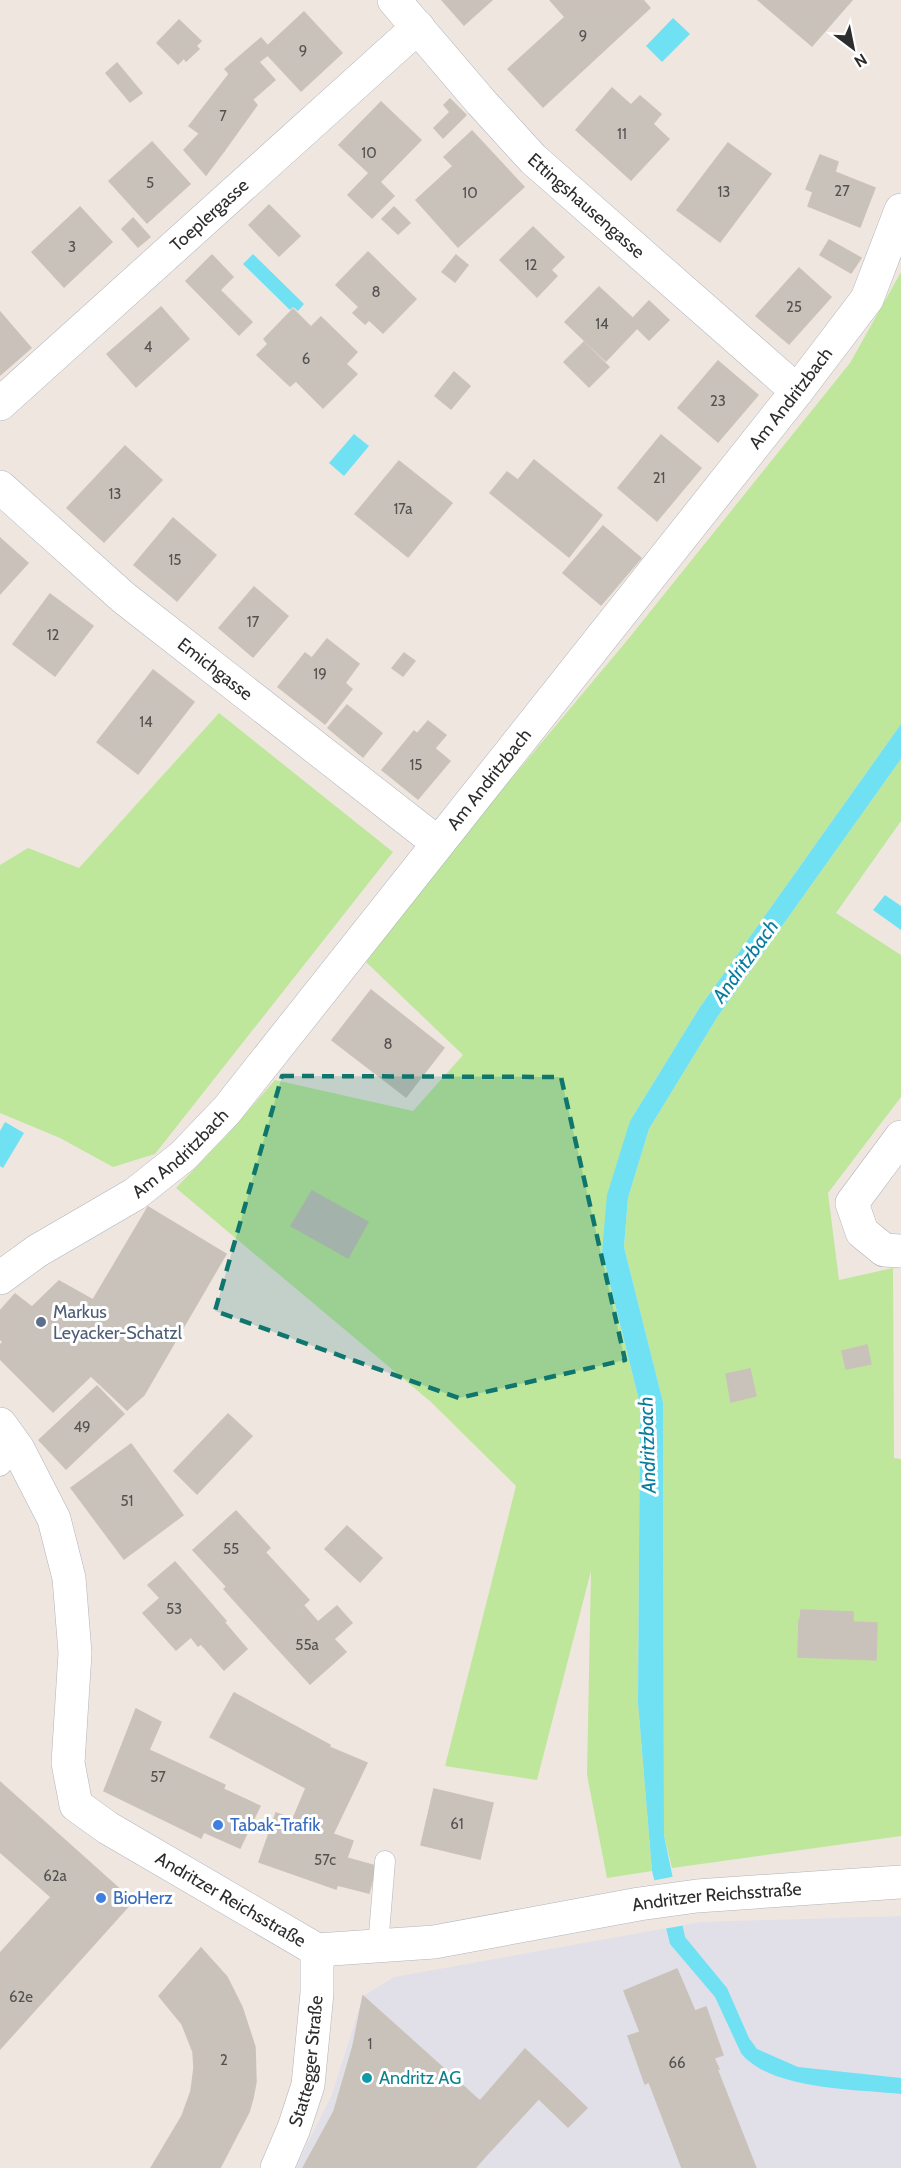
<svg xmlns="http://www.w3.org/2000/svg" width="901" height="2168" viewBox="0 0 901 2168" font-family="Cabin,sans-serif">
	<rect width="100%" height="100%" fill="#efe6e0"/>
	<path fill="#e1e0e8" d="M901 1916V2168H295L332 2095 363 1996 394 1977 701 1922Z"/>
	<g fill="#bee79b">
		<path d="M901 272V724L700 1007 630 1121 602 1252 640 1404 638 1703 652 1871 607 1878 587 1775 591 1571 537 1780 445 1766 516 1486 431 1402 176 1188 227 1135 275 1080 413 1111 463 1055 366 962 455 846 625 643 850 363Z"/>
		<path d="M219 713 393 852 155 1154 113 1167 60 1138 0 1113V865L28 848 79 868Z"/>
		<path d="M901 759V821L836 913 901 955V1097L828 1193 839 1280 893 1268 894 1458 901 1459V1836L672 1868 664 1835 663 1402 624 1247 628 1198 649 1129 718 1016Z"/>
	</g>
	<g fill="#70e1f3">
		<path d="M673 18 690 34 662 62 646 46Z"/>
		<path d="M253 254 304 304 298 311 293 307 290 310 243 264Z"/>
		<path d="M354 434 369 446 344 476 329 463Z"/>
		<path d="M901 724V759L718 1016 649 1129 628 1198 624 1247 663 1402 664 1835 685 1937 727 1988 749 2038 757 2049 798 2067 901 2078V2094C857 2089 770 2090 741 2053L715 1997 670 1944 652 1871 638 1703 640 1404 602 1252 607 1195 630 1121 700 1007Z"/>
		<path d="M885 895 901 906V930L873 910Z"/>
		<path d="M5 1122 24 1133 3 1168 0 1166V1131Z"/>
	</g>
	<path fill="#efe6e0" d="M677 1876 686 1925 663 1929 651 1881Z"/>
	<g fill="#c8c2bb" stroke="#cbc2b9" stroke-width="1.5">
		<path d="M442 0H492L464 25Z"/>
		<path d="M550 0H643L650 8 543 107 508 69 565 17Z"/>
		<path d="M758 0H852L812 46Z"/>
		<path d="M304 12 342 53 301 91 263 50Z"/>
		<path d="M179 20 201 41 196 46 199 49 186 61 184 58 178 64 157 43Z"/>
		<path d="M261 38 268 46 263 50 268 55 259 62 275 80 252 100 225 69Z"/>
		<path d="M117 63 142 93 130 102 106 73Z"/>
		<path d="M230 73 257 105 224 151 189 126Z"/>
		<path d="M612 88 631 105 640 96 661 114 653 124 669 139 631 180 576 130Z"/>
		<path d="M450 99 466 115 443 138 434 128 450 112 444 105Z"/>
		<path d="M381 102 421 140 380 182 394 196 372 218 348 195 369 173 339 145Z"/>
		<path d="M472 131 524 187 458 247 416 200 453 166 444 157Z"/>
		<path d="M199 134 224 151 206 175 184 150Z"/>
		<path d="M152 142 190 184 147 223 109 181Z"/>
		<path d="M728 143 771 174 720 242 677 210Z"/>
		<path d="M820 155 838 162 835 172 875 188 860 227 808 206 813 192 806 189Z"/>
		<path d="M269 205 300 236 279 256 249 225Z"/>
		<path d="M80 207 112 242 64 287 32 252Z"/>
		<path d="M394 207 410 223 398 234 382 219Z"/>
		<path d="M133 218 150 237 138 247 122 229Z"/>
		<path d="M533 227 564 257 551 270 557 276 537 297 500 260Z"/>
		<path d="M829 240 861 258 851 273 820 255Z"/>
		<path d="M368 252 416 299 383 333 369 320 365 324 353 313 359 307 336 285Z"/>
		<path d="M212 255 233 277 220 290 252 322 239 335 186 281Z"/>
		<path d="M456 255 468 265 455 282 442 272Z"/>
		<path d="M799 268 831 297 789 344 756 316Z"/>
		<path d="M599 287 640 325 606 361 565 322Z"/>
		<path d="M649 301 669 320 649 340 637 328 640 325 633 318Z"/>
		<path d="M161 307 189 339 136 387 107 354Z"/>
		<path d="M293 309 311 327 321 317 357 352 346 364 357 374 323 408 296 381 290 386 257 355 268 344 264 339Z"/>
		<path d="M0 312 31 348 0 375Z"/>
		<path d="M584 342 609 367 589 387 564 362Z"/>
		<path d="M718 361 758 395 718 442 678 408Z"/>
		<path d="M454 372 470 386 451 409 435 396Z"/>
		<path d="M661 435 701 468 657 521 618 488Z"/>
		<path d="M125 446 162 480 104 542 67 508Z"/>
		<path d="M534 460 602 515 569 557 490 493 507 472 518 480Z"/>
		<path d="M399 461 452 503 408 557 355 514Z"/>
		<path d="M173 518 216 555 177 601 134 565Z"/>
		<path d="M603 526 641 558 601 605 563 573Z"/>
		<path d="M0 538 28 563 0 594Z"/>
		<path d="M254 587 288 616 253 657 219 628Z"/>
		<path d="M50 594 93 626 55 676 13 644Z"/>
		<path d="M327 639 359 664 345 683 352 689 325 724 278 687 305 653 312 658Z"/>
		<path d="M404 653 415 661 403 676 392 668Z"/>
		<path d="M153 670 194 702 138 774 97 742Z"/>
		<path d="M347 705 382 733 363 757 328 728Z"/>
		<path d="M428 721 446 735 435 748 417 734Z"/>
		<path d="M414 731 450 761 418 799 382 770Z"/>
		<path d="M371 990 444 1048 406 1097 332 1040Z"/>
		<path d="M312 1191 368 1222 348 1258 291 1226Z"/>
		<path d="M148 1207 226 1254 144 1395 127 1410 91 1376 53 1412 0 1359V1345L3 1342 0 1339V1311L15 1294 32 1307 59 1281 93 1300Z"/>
		<path d="M867 1345 871 1364 846 1369 842 1351Z"/>
		<path d="M750 1369 756 1396 731 1402 726 1374Z"/>
		<path d="M97 1386 124 1414 66 1469 39 1440Z"/>
		<path d="M228 1414 252 1436 197 1494 174 1471Z"/>
		<path d="M131 1444 183 1515 124 1559 71 1488Z"/>
		<path d="M236 1511 270 1548 227 1587 193 1550Z"/>
		<path d="M347 1526 382 1558 360 1582 325 1549Z"/>
		<path d="M265 1552 309 1600 268 1638 224 1589Z"/>
		<path d="M175 1562 226 1621 224 1622 247 1649 224 1670 201 1644 198 1646 191 1637 176 1650 143 1613 160 1598 148 1585Z"/>
		<path d="M304 1606 318 1622 337 1606 352 1623 334 1639 346 1652 310 1684 268 1638Z"/>
		<path d="M801 1610 853 1612V1622L877 1623 876 1660 798 1657 799 1620H800Z"/>
		<path d="M234 1693 330 1745 329 1747 367 1763 333 1834 353 1841 336 1889 259 1862 276 1813 293 1819 306 1788 210 1737Z"/>
		<path d="M136 1709 161 1722 149 1750 225 1785 201 1838 104 1791Z"/>
		<path d="M0 1782 133 1901 0 2049V1953L51 1897 0 1852Z"/>
		<path d="M223 1789 260 1806 240 1848 204 1832Z"/>
		<path d="M434 1789 493 1803 480 1859 421 1845Z"/>
		<path d="M347 1858 376 1866 369 1893 337 1885Z"/>
		<path d="M201 1948 227 1977 242 2007 255 2047 256 2082 253 2098 249 2112 220 2168H151L182 2116 191 2091 194 2068 193 2052 182 2024 159 1996Z"/>
		<path d="M677 1969 695 2011 706 2007 723 2055 714 2058 719 2069H717L756 2168H682L649 2082 645 2084 628 2036 640 2032 624 1991Z"/>
		<path d="M363 1996 480 2101 525 2049 557 2079 483 2159 353 2046Z"/>
		<path d="M353 2046 483 2159 475 2168H303L334 2111Z"/>
		<path d="M557 2079 587 2108 568 2127 539 2099Z"/>
	</g>
	<g fill="none" stroke-linecap="round" stroke-linejoin="round">
		<defs>
			<g id="lane">
				<path d="M0 1466 18 1449"/>
				<path d="M378 1946 385 1861"/>
			</g>
			<g id="street">
				<path id="s1" d="M394 0 481 102 533 159 797 391"/>
				<path id="s2" d="M0 404 418 27"/>
				<path id="s3" d="M0 487 124 598 438 843"/>
				<path d="M901 1137 852 1203 862 1232 884 1250 901 1251"/>
				<path id="s4" d="M0 1278 37 1251 135 1194 183 1156 227 1110 797 391 867 299 901 210"/>
			</g>
			<g id="secondary">
				<path id="s5" d="M0 1424 18 1449 54 1519 69 1578 75 1653 68 1763 76 1805 108 1828 317 1950 434 1942 639 1904 697 1896 901 1882"/>
				<path id="s6" d="M277 2168 294 2128 308 2085 317 1993V1950"/>
			</g>
		</defs>
		<use href="#lane" stroke="#b0b4bd" stroke-width="21"/>
		<use href="#street" stroke="#b0b4bd" stroke-width="34"/>
		<use href="#secondary" stroke="#b0b4bd" stroke-width="34"/>
		<use href="#lane" stroke="#fff" stroke-width="20"/>
		<use href="#street" stroke="#fff" stroke-width="33"/>
		<use href="#secondary" stroke="#fff" stroke-width="33"/>
	</g>
	<path fill="#0f766e" fill-opacity="0.2" stroke="#0f766e" stroke-width="4.5" stroke-dasharray="12 8" stroke-linejoin="round" d="M282 1076 561 1077 625 1360 459 1398 215 1311Z"/>
	<circle fill="#5c6f8a" stroke="#fff" stroke-width="2" cx="41" cy="1322" r="6"/>
	<g fill="#3f7fe0" stroke="#fff" stroke-width="2">
		<circle cx="218" cy="1825" r="6"/>
		<circle cx="101" cy="1898" r="6"/>
	</g>
	<circle fill="#0f9aa8" stroke="#fff" stroke-width="2" cx="367" cy="2078" r="6"/>
	<g text-anchor="middle" dominant-baseline="central" stroke-width="6" stroke-linejoin="round" paint-order="stroke">
		<g font-size="15" fill="#545250">
			<text x="583" y="36">9</text>
			<text x="303" y="51">9</text>
			<text x="223" y="116">7</text>
			<text x="622" y="134">11</text>
			<text x="369" y="153">10</text>
			<text x="150" y="183">5</text>
			<text x="842" y="191">27</text>
			<text x="724" y="192">13</text>
			<text x="470" y="193">10</text>
			<text x="72" y="247">3</text>
			<text x="531" y="265">12</text>
			<text x="376" y="292">8</text>
			<text x="794" y="307">25</text>
			<text x="602" y="324">14</text>
			<text x="148" y="347">4</text>
			<text x="306" y="359">6</text>
			<text x="718" y="401">23</text>
			<text x="659" y="478">21</text>
			<text x="115" y="494">13</text>
			<text x="403" y="509">17a</text>
			<text x="175" y="560">15</text>
			<text x="253" y="622">17</text>
			<text x="53" y="635">12</text>
			<text x="320" y="674">19</text>
			<text x="146" y="722">14</text>
			<text x="416" y="765">15</text>
			<text x="388" y="1044">8</text>
			<text x="82" y="1427">49</text>
			<text x="127" y="1501">51</text>
			<text x="231" y="1549">55</text>
			<text x="174" y="1609">53</text>
			<text x="307" y="1645">55a</text>
			<text x="158" y="1777">57</text>
			<text x="457" y="1824">61</text>
			<text x="325" y="1860">57c</text>
			<text x="55" y="1876">62a</text>
			<text x="21" y="1997">62e</text>
			<text x="370" y="2044">1</text>
			<text x="224" y="2060">2</text>
			<text x="677" y="2063">66</text>
		</g>
		<g font-size="18" fill="#2d2d2d" stroke="#fff">
			<text stroke="none"><textPath href="#s1" startOffset="282">Ettingshausengasse</textPath></text>
			<text stroke="none"><textPath href="#s2" startOffset="282">Toeplergasse</textPath></text>
			<text stroke="none"><textPath href="#s4" startOffset="1192">Am Andritzbach</textPath></text>
			<text stroke="none"><textPath href="#s3" startOffset="282">Emichgasse</textPath></text>
			<text stroke="none"><textPath href="#s4" startOffset="706">Am Andritzbach</textPath></text>
			<text stroke="none"><textPath href="#s4" startOffset="220">Am Andritzbach</textPath></text>
			<text stroke="none"><textPath href="#s5" startOffset="1084">Andritzer Reichsstraße</textPath></text>
			<text stroke="none"><textPath href="#s5" startOffset="580">Andritzer Reichsstraße</textPath></text>
			<text stroke="none"><textPath href="#s6" startOffset="112">Stattegger Straße</textPath></text>
		</g>
		<g font-size="18" fill="#4e5e75" stroke="#fff" text-anchor="start">
			<text x="53" y="1312">Markus<tspan x="53" dy="21">Leyacker-Schatzl</tspan></text>
		</g>
		<g font-size="18" fill="#366cbe" stroke="#fff" text-anchor="start">
			<text x="230" y="1825">Tabak-Trafik</text>
			<text x="113" y="1898">BioHerz</text>
		</g>
		<g font-size="18" fill="#0d838f" stroke="#fff" text-anchor="start">
			<text x="379" y="2078">Andritz AG</text>
		</g>
		<g font-size="20" font-style="italic" fill="#097d9f" stroke="#fff">
			<text transform="translate(745 961) rotate(-54)">Andritzbach</text>
			<text transform="translate(647 1445) rotate(-92)">Andritzbach</text>
		</g>
	</g>
	<g transform="translate(853 48) rotate(148)" stroke="#ffffff" stroke-width="4.5" paint-order="stroke">
	<path d="M0-4.5L10 22L0 15L-10 22Z" fill="#2d2d2d"/>
	<text y="-9" font-size="16" font-weight="bold" text-anchor="middle" fill="#2d2d2d">N</text>
	</g>
</svg>
